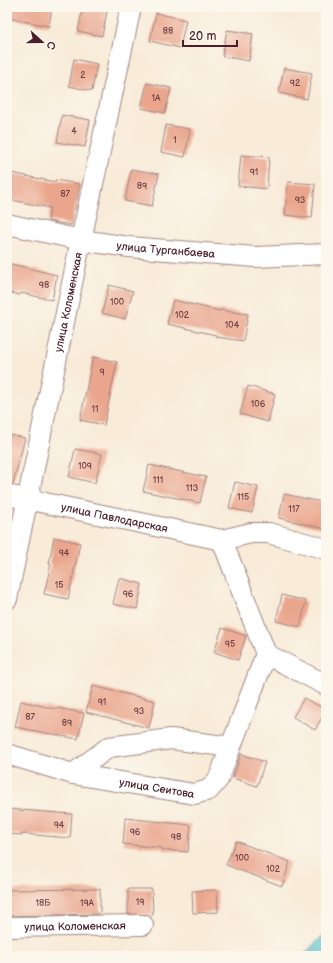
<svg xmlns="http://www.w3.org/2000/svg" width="333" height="963" viewBox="0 0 333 963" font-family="'Balsamiq Sans',sans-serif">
	<rect width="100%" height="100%" fill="#fbf7ec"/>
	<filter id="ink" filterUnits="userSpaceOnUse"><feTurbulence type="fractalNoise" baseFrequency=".025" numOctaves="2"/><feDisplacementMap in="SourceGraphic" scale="8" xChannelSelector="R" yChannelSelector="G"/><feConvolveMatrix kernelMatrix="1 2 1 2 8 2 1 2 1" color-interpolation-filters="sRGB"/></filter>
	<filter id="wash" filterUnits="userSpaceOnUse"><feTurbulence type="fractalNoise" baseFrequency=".012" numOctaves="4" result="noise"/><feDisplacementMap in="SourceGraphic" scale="16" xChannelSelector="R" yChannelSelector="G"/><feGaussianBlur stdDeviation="0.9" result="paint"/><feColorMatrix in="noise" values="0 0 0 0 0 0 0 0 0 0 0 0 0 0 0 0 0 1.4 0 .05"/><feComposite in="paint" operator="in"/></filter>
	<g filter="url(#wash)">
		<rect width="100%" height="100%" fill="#f8ebd8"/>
		<path fill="#4eb9cb" stroke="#4c6c7b" d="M326 934V956H302L322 936Z"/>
		<g id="blocks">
			<g fill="#eaa68d">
				<path d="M7 7H52L49 26 7 18Z"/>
				<path d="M83 7H108L102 36 78 31Z"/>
				<path d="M156 13 186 20 180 48 150 41Z"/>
				<path d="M227 30 253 34 249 61 222 56Z"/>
				<path d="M74 59 97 64 92 91 69 86Z"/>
				<path d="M284 68 312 73 307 99 279 93Z"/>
				<path d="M147 83 171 88 165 113 141 108Z"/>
				<path d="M62 115 90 120 85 147 57 142Z"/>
				<path d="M166 125 190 129 185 157 161 152Z"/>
				<path d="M241 155 269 157 267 189 238 186Z"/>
				<path d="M131 169 159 174 152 206 125 201Z"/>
				<path d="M7 172 55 182V180L80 184 75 209H74L71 225 48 221 50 208 7 199Z"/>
				<path d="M288 182 315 184 312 218 285 215Z"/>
				<path d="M7 263 57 275 52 300 21 293 20 295 7 292Z"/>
				<path d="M109 285 133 291 125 319 102 313Z"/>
				<path d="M173 300 220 311V310L248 314 243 341 216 337V335L167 324Z"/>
				<path d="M93 357 117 362 104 425 80 420Z"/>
				<path d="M248 386 275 394 268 422 240 414Z"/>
				<path d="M7 434 25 438 13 484H7Z"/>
				<path d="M75 449 102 454 95 483 69 477Z"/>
				<path d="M149 465 206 477 200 503 143 491Z"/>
				<path d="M235 482 258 487 252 513 229 508Z"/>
				<path d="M284 494 326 503V529L279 518Z"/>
				<path d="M54 537 80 543 68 599 44 594 51 564H49Z"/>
				<path d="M119 578 142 584 137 609 113 604Z"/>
				<path d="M282 595 306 601 300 627 276 621Z"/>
				<path d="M222 628 246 636 238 660 214 652Z"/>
				<path d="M93 686 155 701 149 728 86 712Z"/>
				<path d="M304 698 326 710 315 730 293 717Z"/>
				<path d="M21 701 55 709 56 708 84 713 78 739 15 727Z"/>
				<path d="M241 754 265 762 257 786 233 778Z"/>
				<path d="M7 809 72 814 70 838 23 834V835L7 834Z"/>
				<path d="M125 818 191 825 188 852 162 850V848L123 844Z"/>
				<path d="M236 841 290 862 282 886 226 865Z"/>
				<path d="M100 889V914L7 916V890Z"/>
				<path d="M128 889H152L153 915 128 914Z"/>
				<path d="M217 890 218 912 193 913 192 891Z"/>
			</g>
		</g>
	</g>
	<g filter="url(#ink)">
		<use href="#blocks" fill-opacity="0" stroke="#a18582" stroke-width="1"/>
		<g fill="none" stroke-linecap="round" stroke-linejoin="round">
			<defs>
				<g id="minor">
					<path id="s1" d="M7 224 81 240 129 247 255 257 326 254"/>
					<path id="s2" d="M7 495 222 540 266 654 326 685"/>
					<path d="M222 540 251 533H269L326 549"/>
					<path id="s3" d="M7 599 81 240 131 7"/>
					<path id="s4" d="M7 754 73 774 194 794 209 790 219 778 266 654"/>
					<path d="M73 774 109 747 171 739 231 747"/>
					<path id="s5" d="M7 927 143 925"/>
				</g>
			</defs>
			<use href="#minor" stroke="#a18582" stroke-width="22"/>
			<use href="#minor" stroke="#fff" stroke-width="20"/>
		</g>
	</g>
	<g text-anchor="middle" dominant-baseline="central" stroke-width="3" stroke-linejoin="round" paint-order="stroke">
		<g font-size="9" fill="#724144">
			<text x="168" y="31">88</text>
			<text x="83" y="75">2</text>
			<text x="295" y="83">92</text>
			<text x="156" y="98">1А</text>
			<text x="74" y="131">4</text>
			<text x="175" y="140">1</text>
			<text x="254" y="172">91</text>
			<text x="142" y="186">89</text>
			<text x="65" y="194">87</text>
			<text x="300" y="200">93</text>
			<text x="44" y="285">98</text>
			<text x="117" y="302">100</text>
			<text x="182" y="315">102</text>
			<text x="232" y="325">104</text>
			<text x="102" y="372">9</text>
			<text x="258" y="404">106</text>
			<text x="95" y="409">11</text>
			<text x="85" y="466">109</text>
			<text x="158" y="480">111</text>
			<text x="192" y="488">113</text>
			<text x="243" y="497">115</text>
			<text x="294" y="509">117</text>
			<text x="64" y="553">94</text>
			<text x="59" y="585">15</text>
			<text x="128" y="594">96</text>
			<text x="230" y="644">95</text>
			<text x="102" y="702">91</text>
			<text x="139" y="711">93</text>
			<text x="30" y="717">87</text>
			<text x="67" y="723">89</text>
			<text x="59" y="825">94</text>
			<text x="135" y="832">96</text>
			<text x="176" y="837">98</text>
			<text x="242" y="858">100</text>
			<text x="273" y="869">102</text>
			<text x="140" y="902">19</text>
			<text x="43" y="903">18Б</text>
			<text x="87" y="903">19А</text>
		</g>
		<g font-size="11" fill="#4a1f2b" stroke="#fbf7ec">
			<text stroke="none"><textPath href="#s1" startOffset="161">улица Турганбаева</textPath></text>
			<text stroke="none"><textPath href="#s3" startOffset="303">улица Коломенская</textPath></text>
			<text stroke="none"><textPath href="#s2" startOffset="110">улица Павлодарская</textPath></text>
			<text stroke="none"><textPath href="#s4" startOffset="154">улица Сеитова</textPath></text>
			<text stroke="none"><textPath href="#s5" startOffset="68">улица Коломенская</textPath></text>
		</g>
	</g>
	<rect width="333" height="963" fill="none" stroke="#fbf7ec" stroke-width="24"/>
	<g transform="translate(42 42) rotate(111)" stroke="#fbf7ec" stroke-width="3" paint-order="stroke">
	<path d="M0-3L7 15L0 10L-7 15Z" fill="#4a1f2b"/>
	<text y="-6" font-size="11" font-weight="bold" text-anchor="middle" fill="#4a1f2b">С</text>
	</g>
	<path d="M183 40v6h54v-6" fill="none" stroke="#4a1f2b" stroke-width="2"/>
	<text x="189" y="40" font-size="12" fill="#4a1f2b" stroke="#fbf7ec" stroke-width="3" paint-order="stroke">20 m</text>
</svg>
